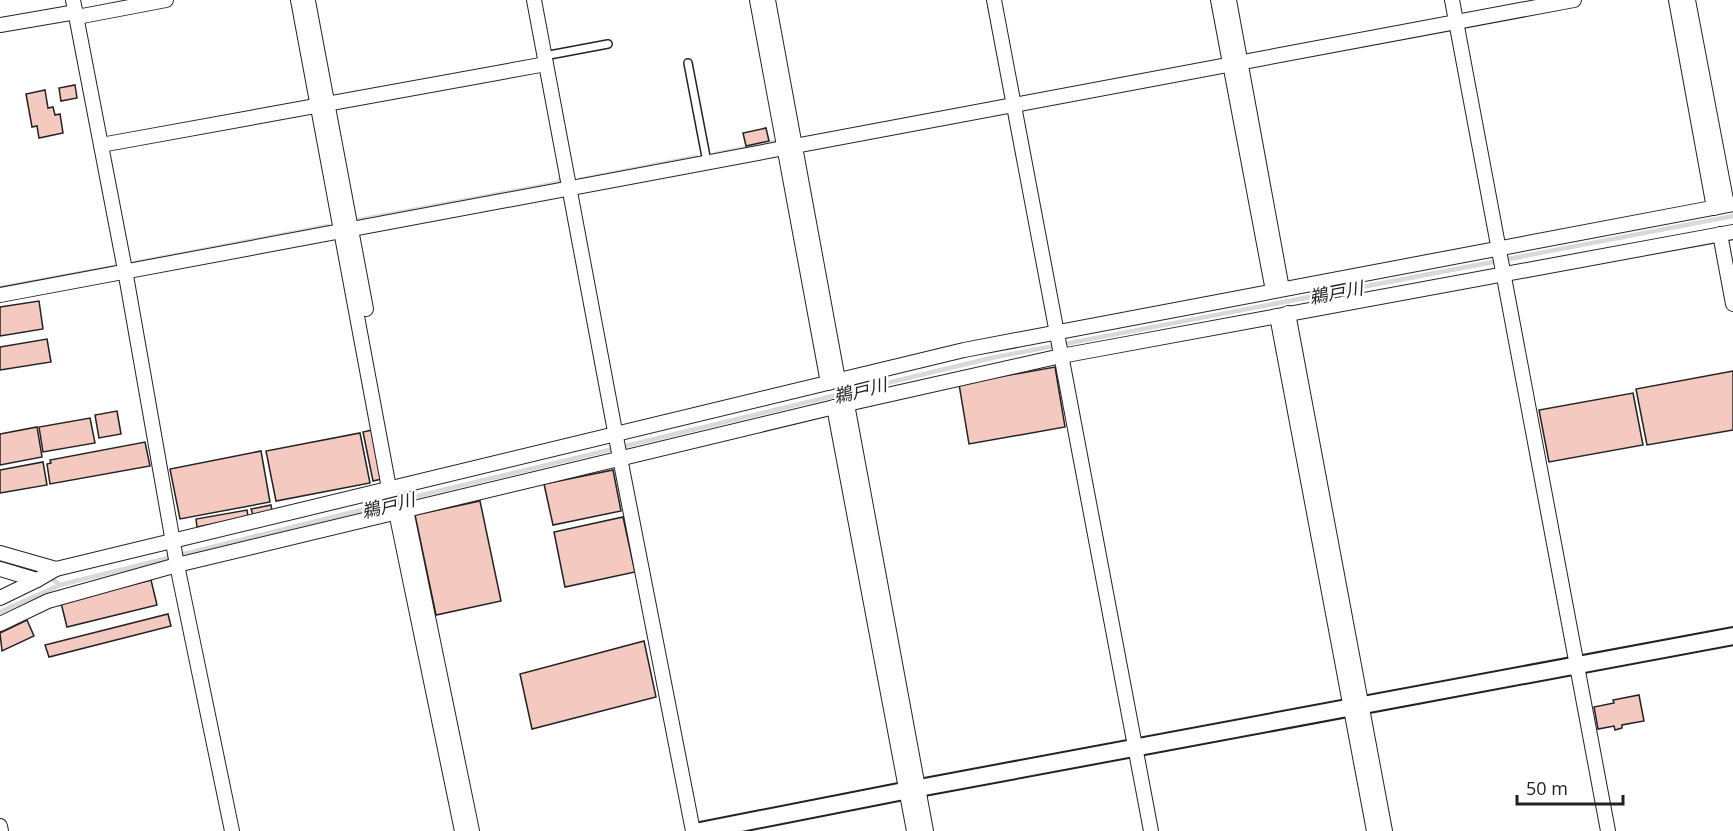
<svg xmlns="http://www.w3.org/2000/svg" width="1733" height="831" viewBox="0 0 1733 831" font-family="'Open Sans','Noto Sans JP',sans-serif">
	<rect width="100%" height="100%" fill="#fff"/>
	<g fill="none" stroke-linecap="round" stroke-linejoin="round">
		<g stroke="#d9d9d9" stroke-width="4.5">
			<path d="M716 154 775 142"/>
			<path d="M579 180 696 157"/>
			<path d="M359 220 558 183 562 176"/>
			<path d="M135 263 328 226"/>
			<path d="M0 288 114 267"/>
			<path d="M0 562 37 572"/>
			<path d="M52 579 60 585"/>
			<path d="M0 612 60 585 397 501 991 358 1733 216"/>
		</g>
	</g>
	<g fill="#f3c9c0" stroke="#222" stroke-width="1.5">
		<path d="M75 85 77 98 61 101 59 88Z"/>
		<path d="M45 90 48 108 53 107 55 115 60 114 63 133 39 138 37 126 32 127 26 94Z"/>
		<path d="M766 128 769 141 746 146 743 133Z"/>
		<path d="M39 301 43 329 0 336V307Z"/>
		<path d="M47 339 51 362 0 370V347Z"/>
		<path d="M1055 367 1065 427 969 444 959 384Z"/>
		<path d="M1733 371V430L1647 445 1636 389Z"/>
		<path d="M1633 393 1643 445 1549 462 1539 410Z"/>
		<path d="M117 411 121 434 99 438 95 415Z"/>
		<path d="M90 418 95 443 43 452 39 427Z"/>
		<path d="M37 427 42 457 0 465V434Z"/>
		<path d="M372 430 382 479 373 481 363 432Z"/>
		<path d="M360 433 370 483 276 501 266 451Z"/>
		<path d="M145 442 150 466 50 484 47 464 51 463 50 460Z"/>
		<path d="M261 451 270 502 180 519 170 469Z"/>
		<path d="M43 462 47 485 0 493V470Z"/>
		<path d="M613 470 621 511 553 525 544 484Z"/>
		<path d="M480 501 501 601 436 615 415 515Z"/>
		<path d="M271 505 272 511 253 515 251 509Z"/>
		<path d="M247 510 248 517 197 527 196 519Z"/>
		<path d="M623 517 635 572 565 587 554 532Z"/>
		<path d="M151 580 157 605 67 627 61 603Z"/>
		<path d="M168 614 171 626 49 657 45 645Z"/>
		<path d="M27 620 34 636 2 651 0 633Z"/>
		<path d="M644 641 656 697 532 729 520 674Z"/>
		<path d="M1639 695 1644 721 1622 725V728L1615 730 1614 726 1598 729 1594 707 1614 703 1613 700Z"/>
	</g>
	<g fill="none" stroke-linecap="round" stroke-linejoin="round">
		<defs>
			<g id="service">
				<path d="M544 56 608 44"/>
				<path d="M688 63 707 162"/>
			</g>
			<g id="minor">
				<path d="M73 0 125 270 177 565 232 831"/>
				<path d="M298 0 389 488"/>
				<path d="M534 0 620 458 693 831"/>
				<path d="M757 0 828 383"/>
				<path d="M768 0 838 380"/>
				<path d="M994 0 1151 831"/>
				<path d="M1218 0 1273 291"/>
				<path d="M1229 0 1282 289"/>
				<path d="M1452 0 1608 831"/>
				<path d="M1676 0 1714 208"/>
				<path d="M1688 0 1727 205"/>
				<path d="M308 1 366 309"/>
				<path d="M77 17 166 0"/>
				<path d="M0 25 76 12"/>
				<path d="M101 145 546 64"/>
				<path d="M1720 234 1733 304"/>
				<path d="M0 295 1574 0"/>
				<path d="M1288 313 1385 831"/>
				<path d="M1277 316 1374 831"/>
				<path d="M847 404 926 831"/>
				<path d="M834 407 914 831"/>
				<path d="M406 510 472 831"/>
				<path d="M396 512 462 831"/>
				<path d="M0 553 56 569 964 350 1733 204"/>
				<path d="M0 569 37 580 56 569"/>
				<path d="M0 598 37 580"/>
				<path d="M0 624 48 601 177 565 847 404 1061 356 1733 232"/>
				<path d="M0 826 1 831"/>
			</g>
			<path id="tertiary" d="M700 831 919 788 1733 636"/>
		</defs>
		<use href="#service" stroke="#222" stroke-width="10"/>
		<use href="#minor" stroke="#222" stroke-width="16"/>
		<use href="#tertiary" stroke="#222" stroke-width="20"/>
		<use href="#service" stroke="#fff" stroke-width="7"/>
		<use href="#minor" stroke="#fff" stroke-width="14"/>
		<use href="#tertiary" stroke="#fff" stroke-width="16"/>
	</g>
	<g text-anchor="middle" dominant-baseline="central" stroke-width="4.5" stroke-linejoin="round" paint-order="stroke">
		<g font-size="18" font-style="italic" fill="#222" stroke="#fff">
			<text transform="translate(1336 292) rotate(-11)">鵜戸川</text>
			<text transform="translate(860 390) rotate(-14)">鵜戸川</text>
			<text transform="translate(388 505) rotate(-14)">鵜戸川</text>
		</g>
	</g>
	<path d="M1517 795v9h106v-9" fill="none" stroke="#222222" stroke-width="3"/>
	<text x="1526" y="795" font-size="18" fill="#222222" stroke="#ffffff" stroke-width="4.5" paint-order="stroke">50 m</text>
</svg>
